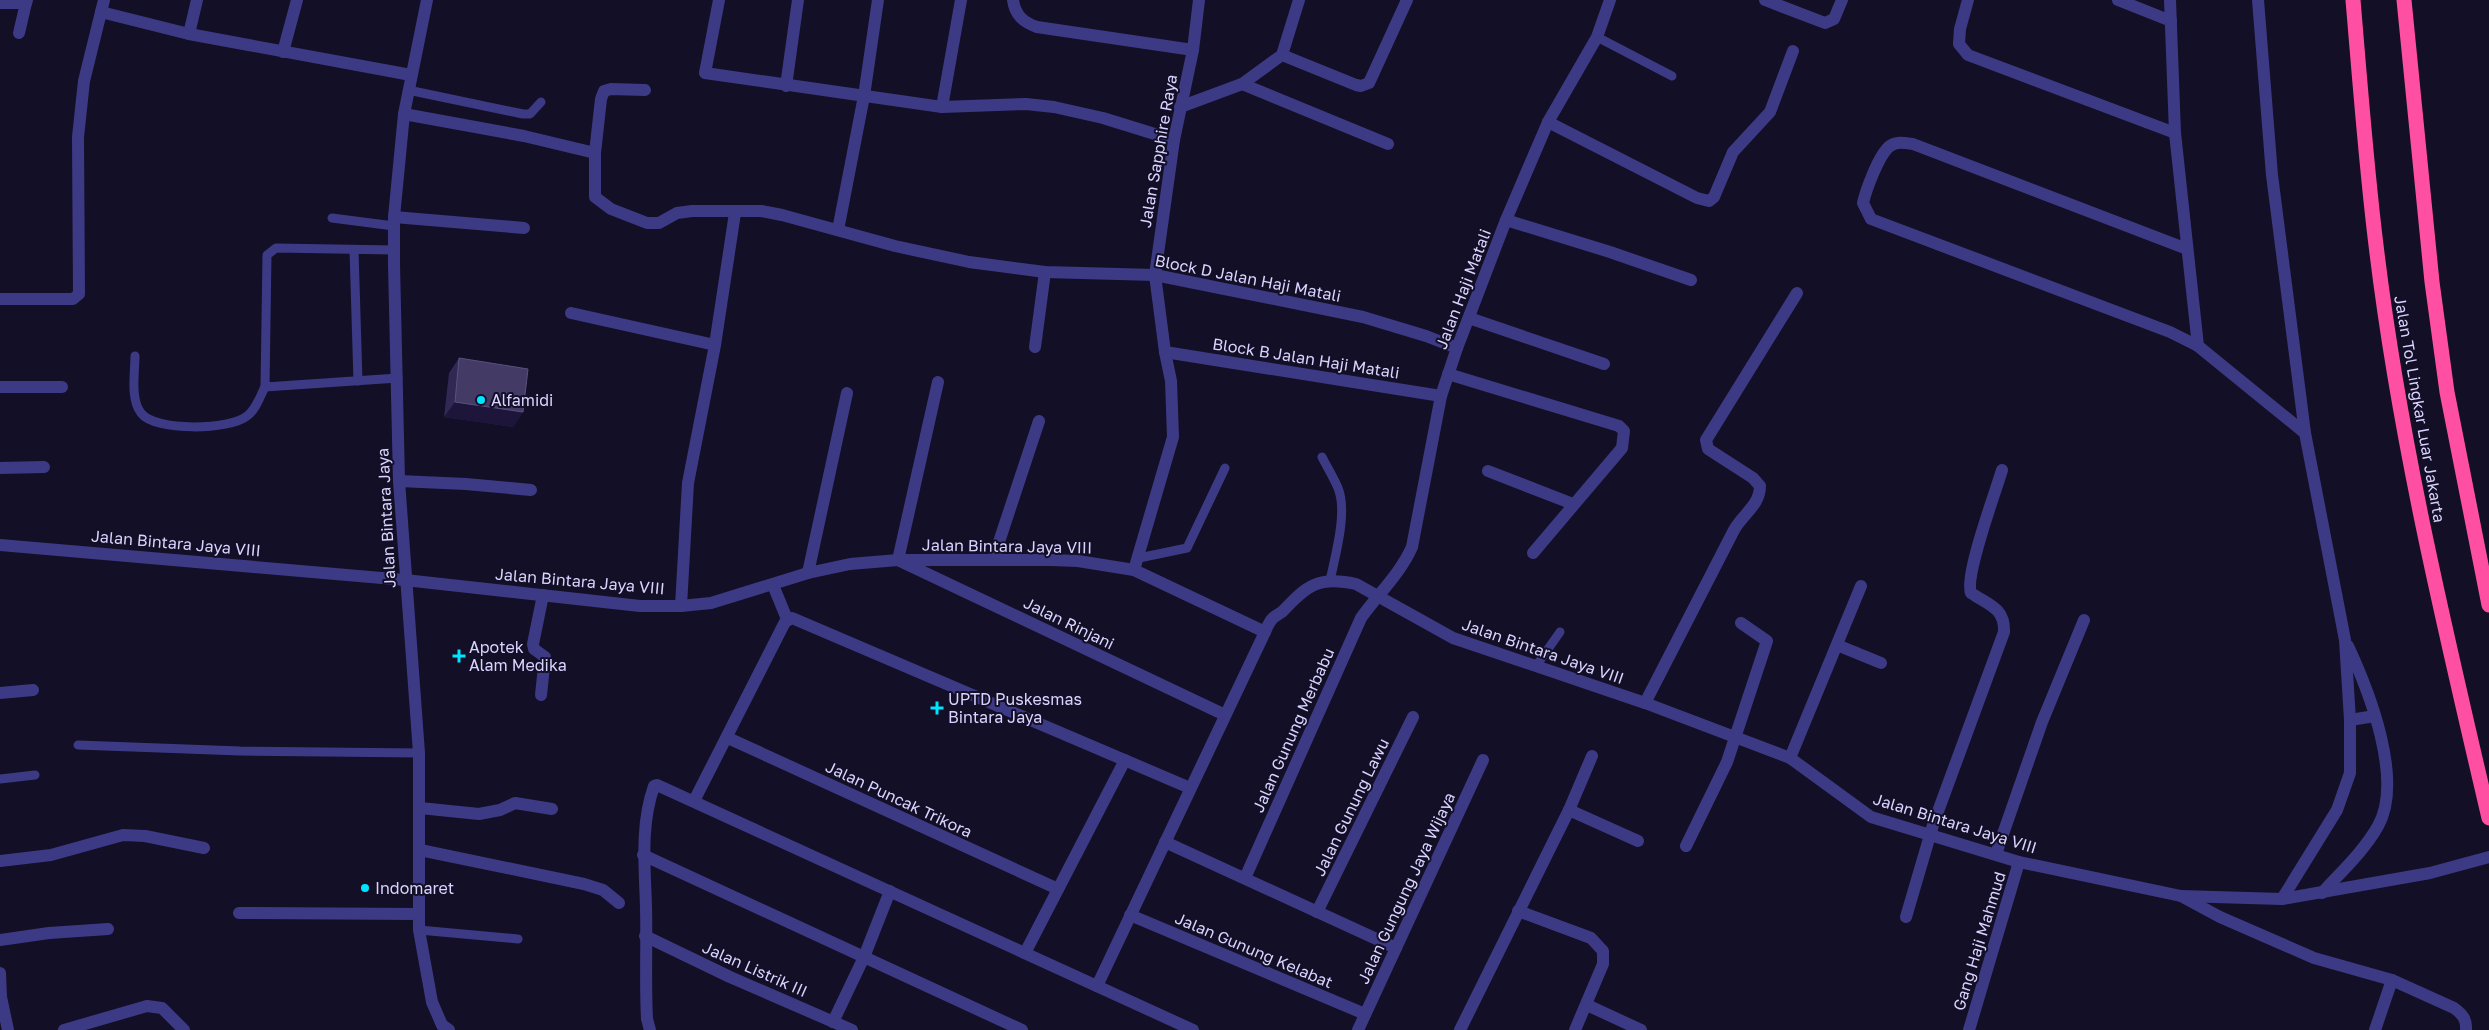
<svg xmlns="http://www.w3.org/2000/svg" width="2489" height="1030" viewBox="0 0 2489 1030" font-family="'Golos Text',sans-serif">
	<rect width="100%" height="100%" fill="#130f26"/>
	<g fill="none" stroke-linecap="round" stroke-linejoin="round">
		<g stroke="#3d3a85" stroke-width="9">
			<path d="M1597 37 1672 76"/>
			<path d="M408 90 523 114H530L541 102"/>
			<path d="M332 218 394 226"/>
			<path d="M354 250 358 381"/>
			<path d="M394 250 276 248 267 255 265 387 398 378"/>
			<path d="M135 356C135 372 130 399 141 413 155 432 230 430 247 416 256 410 260 396 265 387"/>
			<path d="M1322 457C1327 467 1334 478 1338 488 1348 512 1335 556 1330 581"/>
			<path d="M1139 558 1187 548 1225 468"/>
			<path d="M1536 666 1560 632"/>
			<path d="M78 745 240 751 419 753"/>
			<path d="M0 779 35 775"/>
			<path d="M419 930 518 939"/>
		</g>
		<g stroke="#3d3a85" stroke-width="12">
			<path d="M719 0 705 73 942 107 1026 104 1054 107 1103 118 1174 140"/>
			<path d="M1013 0C1015 15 1023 22 1037 27L1193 50"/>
			<path d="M1765 0 1825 23 1834 19 1842 0"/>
			<path d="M1968 0 1960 29 1959 44 1968 55 2175 133"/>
			<path d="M2118 0 2171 21"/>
			<path d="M2170 0 2175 133 2198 346 2305 433 2345 640 2350 720V773L2337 810 2282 899"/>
			<path d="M2258 0 2272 175 2305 433"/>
			<path d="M0 3H26L27 0"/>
			<path d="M101 12 189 34 411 75"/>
			<path d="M19 33 26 3"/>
			<path d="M189 34 197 0"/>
			<path d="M283 52 297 0"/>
			<path d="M1282 55 1356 85 1361 86 1369 83 1407 0"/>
			<path d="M1242 84 1388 144"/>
			<path d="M786 86 798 0"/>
			<path d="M942 107 961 0"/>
			<path d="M1180 107 1242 84 1282 55 1299 0"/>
			<path d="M404 114 524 136 595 153V197L611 209 647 223H659L677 213 692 211H761L782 215 895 246 969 262 1045 272 1155 275 1363 317 1426 336 1457 348"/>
			<path d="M1548 122 1697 198 1709 201 1714 197 1733 152 1770 112 1793 51"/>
			<path d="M595 153 601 99 604 91 611 89 645 90"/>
			<path d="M394 217 524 228"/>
			<path d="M1506 220 1610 252 1691 280"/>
			<path d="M838 230 864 96 878 0"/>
			<path d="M2187 249 1913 144C1905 143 1897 141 1890 146 1879 154 1866 190 1863 203L1871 219 2170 332 2198 346"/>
			<path d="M0 299H73L79 294 78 137 84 81 104 0"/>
			<path d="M571 313 715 345"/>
			<path d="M1469 318 1604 364"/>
			<path d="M1035 347 1045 272"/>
			<path d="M1165 352 1441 396"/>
			<path d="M1448 374 1619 426 1624 431 1622 448 1533 553"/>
			<path d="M938 382 898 560 1225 715"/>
			<path d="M0 387H62"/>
			<path d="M0 468 44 467"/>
			<path d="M1488 471 1573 504"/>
			<path d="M399 481 466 484 531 490"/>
			<path d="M0 545 405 580"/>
			<path d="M993 560 1039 421"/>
			<path d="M1134 570 1173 437 1171 381 1165 352 1155 275 1174 140 1193 50 1199 0"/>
			<path d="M808 573 847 393"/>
			<path d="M773 585 787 619"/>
			<path d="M681 606 688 483 715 345 735 213"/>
			<path d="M1837 645 1881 663"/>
			<path d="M0 693 33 690"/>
			<path d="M541 695 545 657 534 649 533 644 543 595"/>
			<path d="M1645 703 1734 530C1743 514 1760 505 1760 486L1753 478 1708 449 1706 440 1797 293"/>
			<path d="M2350 720 2375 716"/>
			<path d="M728 738 1058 889"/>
			<path d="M1790 758 1861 586"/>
			<path d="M694 801 785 622 792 618 1190 788"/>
			<path d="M420 808 479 814 500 810 515 803 552 809"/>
			<path d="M1569 810 1638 841"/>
			<path d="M1165 842 1396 948"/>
			<path d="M1686 846 1727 762 1767 641 1741 623"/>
			<path d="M420 850 584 884 603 890 619 903"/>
			<path d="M1996 854 2042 722 2084 620"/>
			<path d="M643 855 1022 1030"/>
			<path d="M0 861 51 855 123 835 145 836 204 848"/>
			<path d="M1245 878 1361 618C1378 594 1400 574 1412 547L1441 396 1457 348 1506 220 1548 122 1597 37 1610 0"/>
			<path d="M2322 893C2341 872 2364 851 2378 826 2404 780 2369 691 2348 646"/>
			<path d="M2181 896 2220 917 2314 958 2392 980 2454 1008C2462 1014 2467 1019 2466 1030"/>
			<path d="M1518 911 1591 938 1603 951V964L1575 1030"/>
			<path d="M1317 912 1413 717"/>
			<path d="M239 913 418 914"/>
			<path d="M1130 915 1365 1014"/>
			<path d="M1906 917 1933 825 2004 632C2005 608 1989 605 1971 593 1964 576 1996 491 2002 470"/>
			<path d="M645 936 730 977 852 1030"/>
			<path d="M0 940 49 933 108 929"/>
			<path d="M1025 953 1125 760"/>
			<path d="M0 973 1 997 8 1030"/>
			<path d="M1097 986 1265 632"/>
			<path d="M1587 1005 1641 1030"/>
			<path d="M833 1022 864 957 890 891"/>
			<path d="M64 1030 147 1006 162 1008 184 1030"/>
			<path d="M650 1030 647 1019C645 982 647 945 646 908 645 867 640 826 654 786L657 785 1193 1030"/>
			<path d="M1358 1030 1483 760"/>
			<path d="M1460 1030 1569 810 1592 756"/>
			<path d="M1969 1030 2019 862"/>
			<path d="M2375 1030 2392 980"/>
		</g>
		<g stroke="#3d3a85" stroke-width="12">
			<path d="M427 0 404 114 394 217V264L399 481 419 753V930L432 1002 442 1025 449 1030"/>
			<path d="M405 580 640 606H681L711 603 808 573 850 564 898 560H1051L1078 561 1134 570 1265 632C1267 627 1270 621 1273 618 1276 615 1280 614 1283 611 1307 585 1319 576 1356 584L1453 638 1645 703 1790 758 1871 817 2019 862 2181 896 2282 899 2430 873 2489 857"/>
		</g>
		<g stroke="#ff4fa3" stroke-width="15">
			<path d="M2353 0C2360 82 2366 164 2376 245 2399 439 2445 629 2489 818"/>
			<path d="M2404 0 2432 282 2447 392 2489 605"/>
		</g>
	</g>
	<path fill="#312854" d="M459 358 523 412 513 427 444 417 449 373Z"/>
	<path fill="#1d163a" d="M455 402 523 412 513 427 444 417Z"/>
	<path fill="#433a66" stroke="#5a527e" d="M459 358 528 369 523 412 455 402Z"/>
	<g fill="#00e5ff" stroke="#130f26" stroke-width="2">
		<circle cx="481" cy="400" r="5"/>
		<path d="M456.5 648.5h5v5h5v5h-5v5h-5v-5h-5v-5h5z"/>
		<path d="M934.5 700.5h5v5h5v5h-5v5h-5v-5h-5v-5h5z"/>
		<circle cx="365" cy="888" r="5"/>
	</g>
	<g text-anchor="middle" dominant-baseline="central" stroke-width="4" stroke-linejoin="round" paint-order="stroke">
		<g font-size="16" fill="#d9d4ff" stroke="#130f26">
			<text transform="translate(1158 151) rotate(-80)">Jalan Sapphire Raya</text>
			<text transform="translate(1248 278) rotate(11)">Block D Jalan Haji Matali</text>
			<text transform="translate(1463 289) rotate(-69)">Jalan Haji Matali</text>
			<text transform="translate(1306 358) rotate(9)">Block B Jalan Haji Matali</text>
			<text transform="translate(2420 409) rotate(80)">Jalan Tol Lingkar Luar Jakarta</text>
			<text transform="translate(386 518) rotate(-93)">Jalan Bintara Jaya</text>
			<text transform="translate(176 543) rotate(5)">Jalan Bintara Jaya VIII</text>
			<text transform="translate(1007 546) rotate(1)">Jalan Bintara Jaya VIII</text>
			<text transform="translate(580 581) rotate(5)">Jalan Bintara Jaya VIII</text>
			<text transform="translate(1069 623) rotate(26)">Jalan Rinjani</text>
			<text transform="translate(1543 651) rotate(19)">Jalan Bintara Jaya VIII</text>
			<text transform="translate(1293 730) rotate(-66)">Jalan Gunung Merbabu</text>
			<text transform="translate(899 799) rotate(25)">Jalan Puncak Trikora</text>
			<text transform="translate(1351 807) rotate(-64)">Jalan Gunung Lawu</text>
			<text transform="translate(1955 823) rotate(17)">Jalan Bintara Jaya VIII</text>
			<text transform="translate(1406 888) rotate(-65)">Jalan Gungung Jaya Wijaya</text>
			<text transform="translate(1979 941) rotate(-73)">Gang Haji Mahmud</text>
			<text transform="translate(1254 950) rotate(23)">Jalan Gunung Kelabat</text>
			<text transform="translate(755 969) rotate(24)">Jalan Listrik III</text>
		</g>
		<g font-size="16" fill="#d9d4ff" stroke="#130f26" text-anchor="start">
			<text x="491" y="400">Alfamidi</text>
			<text x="469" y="647">Apotek<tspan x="469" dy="18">Alam Medika</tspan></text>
			<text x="948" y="699">UPTD Puskesmas<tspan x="948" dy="18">Bintara Jaya</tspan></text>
			<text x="375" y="888">Indomaret</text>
		</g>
	</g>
</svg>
